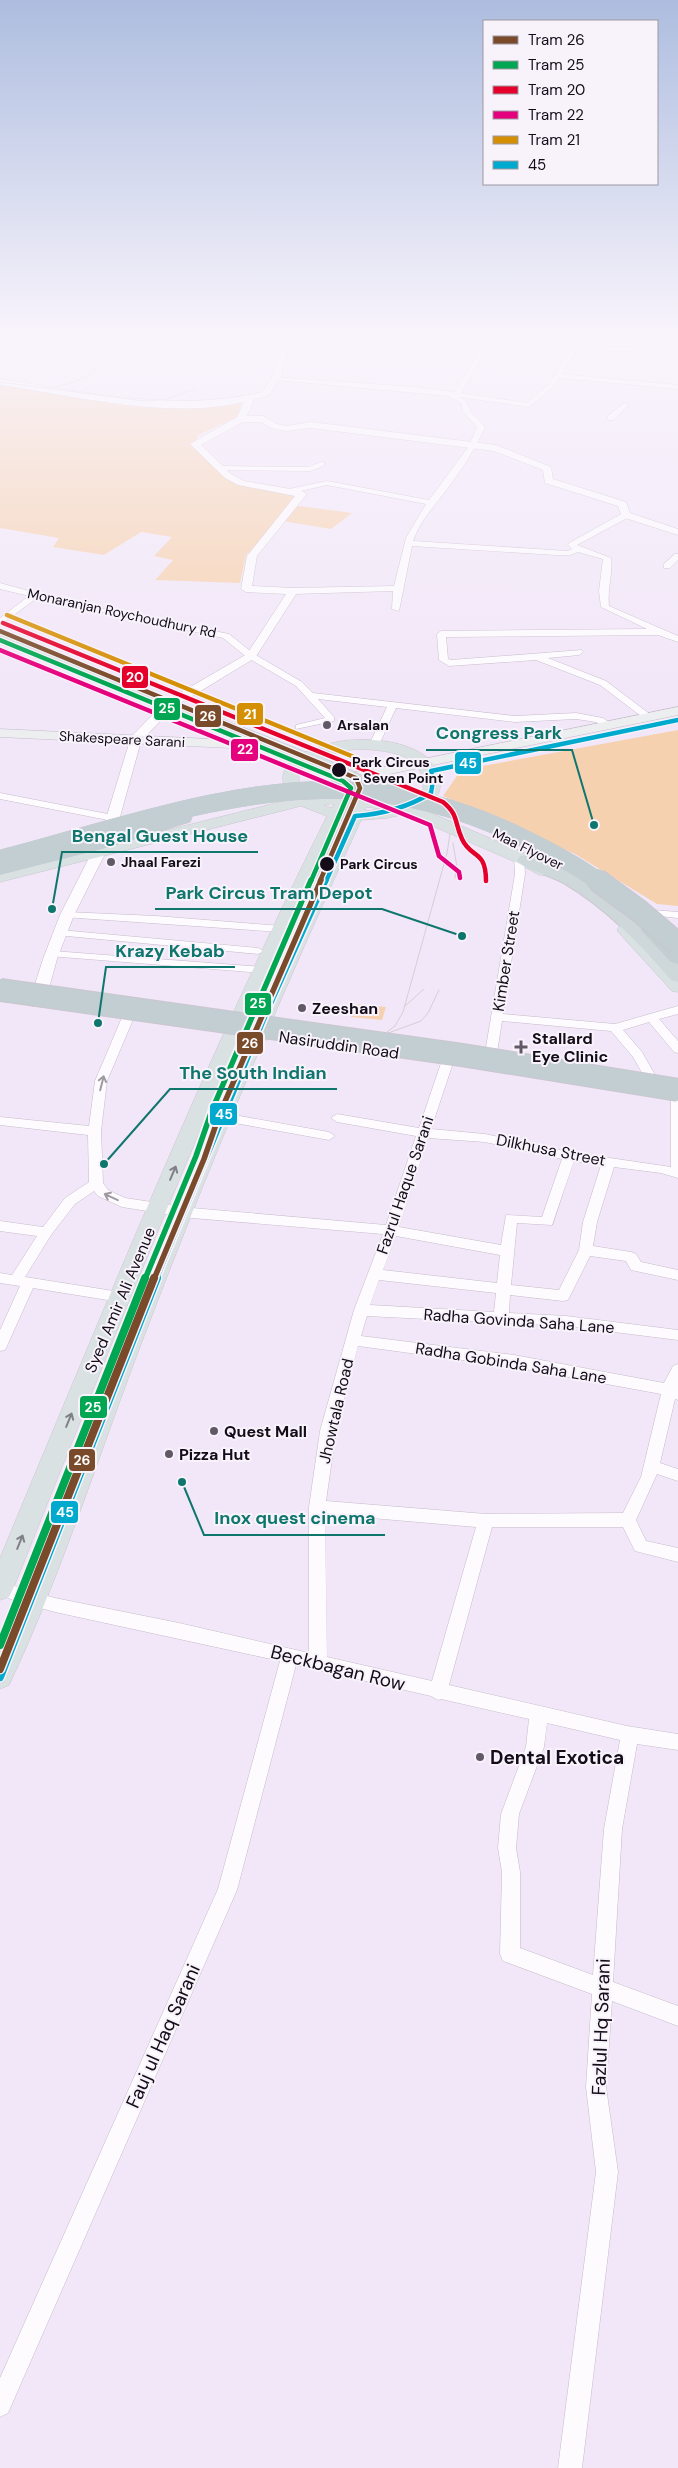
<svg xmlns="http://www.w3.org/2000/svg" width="678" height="2468" viewBox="0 0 678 2468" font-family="'DM Sans',sans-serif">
	<rect width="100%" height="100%" fill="#f2e7f8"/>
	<g fill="#f6d1af">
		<path d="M0 385 159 406 242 402 237 417 198 435 195 443 230 477 242 483 300 495 291 505 352 513 331 529 283 521 246 555 240 583 155 580 173 560 154 556 172 537 141 532 104 555 53 547 59 538 0 528Z"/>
		<path d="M678 730V906L657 904 575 854 443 796 461 770Z"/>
		<path d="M354 1004 386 1007 382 1020 351 1017Z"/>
	</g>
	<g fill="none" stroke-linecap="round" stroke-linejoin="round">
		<defs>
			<g id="minor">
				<path d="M487 338H493L461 393 527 403 549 384 571 349 535 338 564 341 576 346 678 349V353L577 350 562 374 678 385V389L560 378 554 386 529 407 459 397 466 401 470 411 485 427C475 449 462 469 448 488 436 504 420 521 413 541L568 551 572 549 568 545 569 543 623 513H629V517L577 545 611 558C613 574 607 589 609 606L678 636V642L658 635 446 637 448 659 451 660 582 650 583 652 579 655 548 658 606 681 651 715V719H645L600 685 536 660 449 666 439 660 437 634 441 631 647 629 601 607 599 591 603 559 578 552 570 555H556L412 546 399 611 392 609 393 591 293 594 289 591 293 588 394 586 406 538 426 504 327 485 292 493 288 491 289 489 327 481 429 500 469 446 477 427 463 412 461 403 448 396 276 380 274 377 416 387 455 392Z"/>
				<path d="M624 403 629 404 614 420H608V416Z"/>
				<path d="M321 462H324V466L310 471 220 470 216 468 220 466 309 467Z"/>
				<path d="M675 554H678V560L670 568H664V564Z"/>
				<path d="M0 583 65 601 229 634 254 654 302 682 313 693 515 716 576 713 603 718 613 725 608 728 596 722 576 719 515 722 396 708 379 745 374 748 369 745 387 707 318 699 334 717V721L296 729V725L325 718 296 686 248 658 223 638 37 598 0 625V618L29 596 0 589Z"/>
				<path d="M0 793 113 815 118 818 113 821 0 799Z"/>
				<path d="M519 854 524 857 525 874 503 1014 615 1024 678 1006V1014L659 1019 678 1041V1053L674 1052 649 1022 623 1030 642 1052 663 1089 661 1092H653L633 1057 611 1031 502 1021 495 1065 489 1069 483 1065 515 874 514 857Z"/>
				<path d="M653 910 678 912V918L649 915 647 913Z"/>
				<path d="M67 912 156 916 281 926 287 929 281 932 63 917 61 915Z"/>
				<path d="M60 930 258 948 264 951 258 954 56 935V931Z"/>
				<path d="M53 951 263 967 269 970 263 973 49 956 47 954Z"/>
				<path d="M129 1011 135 1015 107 1081 101 1131 103 1183 108 1190 125 1198 192 1208 386 1225 416 1136 337 1122 331 1118 337 1114 419 1128 442 1060 448 1056 454 1060 431 1129 485 1134 569 1152 671 1167V1092L678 1088V1178L661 1173 614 1167 597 1222 593 1246 631 1252 636 1254 641 1262 678 1270V1280L631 1270 626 1261 590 1256 568 1300 563 1301 510 1295 509 1313 566 1316 678 1330V1340L566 1326 367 1316 361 1336 514 1355 664 1383 673 1366 678 1364V1400L675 1399 660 1463 678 1469V1481L657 1474 636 1520 646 1541 678 1548V1562L635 1551 623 1527H492L449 1685 627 1726 678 1734V1750L637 1744 622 1829 613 1982 678 2006V2026L612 2001 606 2087 618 2172 582 2468H558L596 2172 586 2087 592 1994 503 1961 500 1954 502 1872 498 1848 501 1814 526 1747 529 1719 441 1699 438 1700 431 1696 296 1665 237 1890 8 2413 0 2417V2378L218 1889 280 1661 55 1612 15 1601 0 1594V1579L19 1588 55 1598 179 1623 309 1653V1507L320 1431 354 1310 383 1234 192 1218 122 1207 98 1196 94 1191 75 1204 51 1235 25 1277 120 1292 125 1293 127 1297 125 1301 120 1302 33 1288 7 1346 5 1350 0 1351V1330L20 1286 0 1283V1273L12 1275 37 1236 0 1231V1221L43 1227 65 1198 89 1182 88 1135 0 1125V1117L89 1126 95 1081 123 1015ZM428 1138 485 1142 562 1159 542 1217 506 1215 501 1245 399 1227ZM574 1161 601 1165 583 1222 579 1250 559 1290 511 1285 517 1223 552 1225ZM396 1236 500 1255 497 1283 383 1270ZM379 1280 496 1293 494 1312 370 1305ZM358 1346 514 1367 661 1394 641 1477 623 1513 486 1514 326 1501 336 1431ZM325 1514 476 1527 432 1681 327 1657ZM547 1723 620 1740 604 1829 593 1975 520 1948V1872L516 1848 519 1814 544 1747Z"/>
				<path d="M223 1113 329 1132 335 1136 329 1140 218 1120 217 1117Z"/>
			</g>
			<g id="tertiary">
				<path d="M218 338H237L283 346 292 338H301L289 350 280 378 268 396 254 399 247 416H263L277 424 286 426 311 422 496 445 551 467 553 479 626 502 630 513 678 529V535L622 517 618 506 545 483 543 470 494 451 311 428 286 431 271 428 261 422H243L201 445 231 474 244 481 302 491 307 494 257 556 252 586 293 588 298 591 255 658 174 707 141 741 115 835 108 839 101 835 131 737 166 701 247 654 286 594 246 592 241 589 247 556 295 496 238 485 225 478 190 444 237 417 244 402C168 420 76 396 0 385V379C87 392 175 413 262 392L272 378 280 351Z"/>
				<path d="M99 848 106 852 74 915 57 959 45 1003 42 1006H32L29 1003 43 959 60 915 92 852Z"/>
			</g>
			<g id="secondary">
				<path d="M678 707V715L355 781 348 777 355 773Z"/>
				<path d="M0 729 274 742 281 746 274 750 0 737Z"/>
			</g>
			<g id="primary">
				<path d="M0 632 306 752C321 746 338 740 355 740 379 738 426 744 437 771 440 779 442 789 437 796L419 808 532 856 553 871 551 875H539L520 864 405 814 387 818 361 820C282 992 208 1167 141 1344 98 1457 61 1575 9 1685L0 1689V1646C43 1546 79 1445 118 1344 188 1167 264 992 345 819H341C219 1070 117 1330 13 1589L9 1597 0 1600V1558C104 1309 206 1058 327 816L301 806 0 882V872L292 799C280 786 279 769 295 758L0 641ZM355 749C385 750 427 752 423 791L404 803 370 798 372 787 353 771 321 757ZM309 763 343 778 339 795 308 796C300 789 298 783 299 772ZM334 804 332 808 323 805ZM350 804 352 805 349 810H346ZM367 807 382 809 365 811Z"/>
				<path d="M626 925 632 926 678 976V992L672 991 620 934 617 930 620 926Z"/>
			</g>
			<g id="trunk">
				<path d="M355 772 404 790 406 794 404 798 398 799 349 780 347 777 349 774Z"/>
				<path d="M526 855C588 870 637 918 678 964V982L671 980C640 944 607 909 565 884 554 877 523 869 517 860L520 856Z"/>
			</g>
			<g id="motorway">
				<path d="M183 812 190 814 192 818 190 822 110 847 0 875V863L96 839Z"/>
				<path d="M651 924 658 926 678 946V964L671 962 641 930 644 926Z"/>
			</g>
		</defs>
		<use href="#minor" stroke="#c5bcca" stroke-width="1"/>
		<use href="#tertiary" stroke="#c5bcca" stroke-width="1"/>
		<use href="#secondary" stroke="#c5bcca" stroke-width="1"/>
		<use href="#primary" stroke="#cbc6cf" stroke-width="1"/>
		<use href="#trunk" stroke="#cbc6cf" stroke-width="2"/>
		<use href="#motorway" stroke="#cbc6cf" stroke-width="1"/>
		<use href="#minor" fill="#fdfbfe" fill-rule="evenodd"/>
		<use href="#tertiary" fill="#fdfbfe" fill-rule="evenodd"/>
		<use href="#secondary" fill="#eceef0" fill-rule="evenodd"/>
		<use href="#primary" fill="#d9e1e3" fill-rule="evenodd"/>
		<use href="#trunk" fill="#ced8da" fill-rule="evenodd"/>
		<use href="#motorway" fill="#c2ced1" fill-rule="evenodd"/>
		<g stroke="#d3d0d5" stroke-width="1">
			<path d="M0 382 144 401 167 399 195 389"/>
			<path d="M56 387C79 382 102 372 112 349L107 345 58 338"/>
			<path d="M0 634 345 775 351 779 356 788 214 1113 198 1158 134 1311 32 1567 15 1594 8 1630 0 1649"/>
			<path d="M351 804 370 794 398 793"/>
			<path d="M453 843 457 867 455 878"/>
			<path d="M404 1007 424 989"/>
			<path d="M258 1012 259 1022 271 1035 354 1044 347 1047 364 1043 361 1048 380 1036 421 1021 428 1013 439 990"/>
			<path d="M387 1032 395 1026 403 1012 447 853 450 834"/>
			<path d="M246 1051 265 1040 279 1038"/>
		</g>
		<defs>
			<path id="motorway-bridge-far1" d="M0 859C108 831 232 786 345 790 405 793 465 810 519 836 546 849 574 863 598 881"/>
			<g id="motorway-bridge">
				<path d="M597 880 638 910 678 944"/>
				<path d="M0 990 462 1055 678 1090"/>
			</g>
		</defs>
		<use href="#motorway-bridge-far1" stroke="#cbc6cf" stroke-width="18" stroke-linecap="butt"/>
		<use href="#motorway-bridge" stroke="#cbc6cf" stroke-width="24" stroke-linecap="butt"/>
		<use href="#motorway-bridge-far1" stroke="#c2ced1" stroke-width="18"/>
		<use href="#motorway-bridge" stroke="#c2ced1" stroke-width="22"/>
		<defs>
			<path id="bus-1-far2" d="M326 881 355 816C383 814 407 808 431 793L433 781 431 771 678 720"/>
			<path id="bus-1-far1" d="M156 1279 267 1011 326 880"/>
			<path id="bus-1" d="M0 1677 157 1278"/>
		</defs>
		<use href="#bus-1-far2" stroke="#f8f3fb" stroke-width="7"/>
		<use href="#bus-1-far1" stroke="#f8f3fb" stroke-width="9"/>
		<use href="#bus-1" stroke="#f8f3fb" stroke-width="11"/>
		<use href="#bus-1-far2" stroke="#00a9ce" stroke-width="4.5"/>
		<use href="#bus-1-far1" stroke="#00a9ce" stroke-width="5.5"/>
		<use href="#bus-1" stroke="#00a9ce" stroke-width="8"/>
		<defs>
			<path id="tram-1-far2" d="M0 631 356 778 360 788 320 881"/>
			<path id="tram-1-far1" d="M154 1279 204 1159 220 1113 321 880"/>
			<path id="tram-1" d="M0 1669 154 1278"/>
			<path id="tram-2-far2" d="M0 640 343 781 351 788 311 881"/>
			<path id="tram-2-far1" d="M145 1279 196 1156 212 1110 311 880"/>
			<path id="tram-2" d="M0 1645 145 1278"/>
			<path id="tram-3" d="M3 623 443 802C459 815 454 822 462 839 471 859 486 849 486 881"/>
			<path id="tram-4" d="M0 650 430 825 439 856 459 872 460 878"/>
			<path id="tram-5" d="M7 615 354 757"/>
		</defs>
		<use href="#tram-1-far2" stroke="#f8f3fb" stroke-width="7"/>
		<use href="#tram-1-far1" stroke="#f8f3fb" stroke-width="9"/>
		<use href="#tram-1" stroke="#f8f3fb" stroke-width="11"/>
		<use href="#tram-2-far2" stroke="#f8f3fb" stroke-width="7"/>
		<use href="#tram-2-far1" stroke="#f8f3fb" stroke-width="9"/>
		<use href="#tram-2" stroke="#f8f3fb" stroke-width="11"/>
		<use href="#tram-3" stroke="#f8f3fb" stroke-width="7"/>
		<use href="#tram-4" stroke="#f8f3fb" stroke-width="7"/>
		<use href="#tram-5" stroke="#f8f3fb" stroke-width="7"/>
		<use href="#tram-1-far2" stroke="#7a4b2a" stroke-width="4.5"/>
		<use href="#tram-1-far1" stroke="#7a4b2a" stroke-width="5.5"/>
		<use href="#tram-1" stroke="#7a4b2a" stroke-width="8"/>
		<use href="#tram-2-far2" stroke="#00a651" stroke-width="4.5"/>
		<use href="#tram-2-far1" stroke="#00a651" stroke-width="5.5"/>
		<use href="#tram-2" stroke="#00a651" stroke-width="8"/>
		<use href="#tram-3" stroke="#e4002b" stroke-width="4.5"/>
		<use href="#tram-4" stroke="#e5007d" stroke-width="4.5"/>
		<use href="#tram-5" stroke="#d58f04" stroke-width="4.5"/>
	</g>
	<defs><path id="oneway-shaft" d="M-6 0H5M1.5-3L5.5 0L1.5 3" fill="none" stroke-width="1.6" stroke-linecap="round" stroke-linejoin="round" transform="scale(1.25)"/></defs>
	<g stroke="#a09ba2">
		<use href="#oneway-shaft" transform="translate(102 1083) rotate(-76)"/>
		<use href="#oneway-shaft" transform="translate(111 1197) rotate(-155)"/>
	</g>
	<g stroke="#808188">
		<use href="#oneway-shaft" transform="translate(173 1173) rotate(-67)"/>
		<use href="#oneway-shaft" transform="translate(69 1420) rotate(-68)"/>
		<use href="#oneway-shaft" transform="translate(20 1542) rotate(-68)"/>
	</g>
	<linearGradient id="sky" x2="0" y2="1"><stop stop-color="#adbddf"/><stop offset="0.49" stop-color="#f9f4fc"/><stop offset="1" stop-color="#f9f4fc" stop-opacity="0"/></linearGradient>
	<rect width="678" height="684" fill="url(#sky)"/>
	<g fill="#625967" stroke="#f8f3fb" stroke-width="2">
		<circle cx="327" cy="725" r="5"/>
		<circle cx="111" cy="862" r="5"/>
		<circle cx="302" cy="1008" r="5"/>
		<path d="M518.5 1039.5h5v5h5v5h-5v5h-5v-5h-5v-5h5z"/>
		<circle cx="214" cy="1431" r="5"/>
		<circle cx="169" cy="1454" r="5"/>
		<circle cx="480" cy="1757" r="5"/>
	</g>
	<g fill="#140c19" stroke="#f8f3fb" stroke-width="2">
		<circle cx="339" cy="770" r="8"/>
		<circle cx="327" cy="864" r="8"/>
	</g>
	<g text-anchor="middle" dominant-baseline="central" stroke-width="4" stroke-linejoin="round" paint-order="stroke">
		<g font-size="14" fill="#140c19" stroke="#f8f3fb">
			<text transform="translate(122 613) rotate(12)">Monaranjan Roychoudhury Rd</text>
			<text transform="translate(122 739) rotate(3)">Shakespeare Sarani</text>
			<text transform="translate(528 849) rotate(26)">Maa Flyover</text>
		</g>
		<g font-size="14" font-weight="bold" fill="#140c19" stroke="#f8f3fb" text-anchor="start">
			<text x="337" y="725">Arsalan</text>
			<text x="121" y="862">Jhaal Farezi</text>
		</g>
		<g font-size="14" font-weight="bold" fill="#140c19" stroke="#f8f3fb" text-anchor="start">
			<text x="352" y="762">Park Circus<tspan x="352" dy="16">- Seven Point</tspan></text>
			<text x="340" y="864">Park Circus</text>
		</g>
		<g font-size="16" fill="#140c19" stroke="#f8f3fb">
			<text transform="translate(506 961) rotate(-81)">Kimber Street</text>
			<text transform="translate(339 1045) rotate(8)">Nasiruddin Road</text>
			<text transform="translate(551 1150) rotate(11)">Dilkhusa Street</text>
			<text transform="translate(405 1185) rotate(-71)">Fazrul Haque Sarani</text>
			<text transform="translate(120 1300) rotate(-67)">Syed Amir Ali Avenue</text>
			<text transform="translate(519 1321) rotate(4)">Radha Govinda Saha Lane</text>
			<text transform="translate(511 1363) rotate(9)">Radha Gobinda Saha Lane</text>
			<text transform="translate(336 1411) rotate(-77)">Jhowtala Road</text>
		</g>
		<g font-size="16" font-weight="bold" fill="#140c19" stroke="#f8f3fb" text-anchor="start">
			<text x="312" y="1008">Zeeshan</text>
			<text x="532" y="1038">Stallard<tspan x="532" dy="18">Eye Clinic</tspan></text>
			<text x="224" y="1431">Quest Mall</text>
			<text x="179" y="1454">Pizza Hut</text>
		</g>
		<g font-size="19" fill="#140c19" stroke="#f8f3fb">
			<text transform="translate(338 1668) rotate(14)">Beckbagan Row</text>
			<text transform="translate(601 2027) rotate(-88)">Fazlul Hq Sarani</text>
			<text transform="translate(163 2036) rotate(-66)">Fauj ul Haq Sarani</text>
		</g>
		<g font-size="19" font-weight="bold" fill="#140c19" stroke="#f8f3fb" text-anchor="start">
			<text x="490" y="1757">Dental Exotica</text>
		</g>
	</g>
	<path fill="none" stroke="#0f766e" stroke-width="2" d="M594 825L572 750H426M52 909L62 852H258M462 936L382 909H155M98 1023L106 967H235M104 1164L170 1089H337M182 1482L204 1535H385"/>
	<g fill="#0f766e" stroke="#f8f3fb" stroke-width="2">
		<circle cx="594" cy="825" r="5"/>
		<circle cx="52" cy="909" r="5"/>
		<circle cx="462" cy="936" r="5"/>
		<circle cx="98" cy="1023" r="5"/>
		<circle cx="104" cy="1164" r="5"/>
		<circle cx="182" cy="1482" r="5"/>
	</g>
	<g font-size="18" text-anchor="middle" font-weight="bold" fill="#0f766e" stroke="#f8f3fb" stroke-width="4" stroke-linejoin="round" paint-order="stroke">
		<text x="499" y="739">Congress Park</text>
		<text x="160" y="842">Bengal Guest House</text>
		<text x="269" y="899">Park Circus Tram Depot</text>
		<text x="170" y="957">Krazy Kebab</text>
		<text x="253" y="1079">The South Indian</text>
		<text x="295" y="1524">Inox quest cinema</text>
	</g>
	<g stroke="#f8f3fb" stroke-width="2">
		<rect x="121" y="665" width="28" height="24" rx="5" fill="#e4002b"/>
		<rect x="153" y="697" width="28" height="24" rx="5" fill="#00a651"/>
		<rect x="236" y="702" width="28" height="24" rx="5" fill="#d58f04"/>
		<rect x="194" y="704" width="28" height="24" rx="5" fill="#7a4b2a"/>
		<rect x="230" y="738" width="29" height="24" rx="5" fill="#e5007d"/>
		<rect x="454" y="751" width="28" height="24" rx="5" fill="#00a9ce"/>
		<rect x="244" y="992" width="28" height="24" rx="5" fill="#00a651"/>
		<rect x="236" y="1031" width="28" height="24" rx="5" fill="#7a4b2a"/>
		<rect x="209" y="1102" width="29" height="24" rx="5" fill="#00a9ce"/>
		<rect x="79" y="1395" width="29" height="24" rx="5" fill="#00a651"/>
		<rect x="68" y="1448" width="28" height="24" rx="5" fill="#7a4b2a"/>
		<rect x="50" y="1500" width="29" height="24" rx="5" fill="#00a9ce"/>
	</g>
	<g font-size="14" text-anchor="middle" font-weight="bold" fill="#fff">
		<text x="135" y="682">20</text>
		<text x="167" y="713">25</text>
		<text x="250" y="719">21</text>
		<text x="208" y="721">26</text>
		<text x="245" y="754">22</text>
		<text x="468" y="768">45</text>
		<text x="258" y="1008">25</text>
		<text x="250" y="1048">26</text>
		<text x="224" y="1119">45</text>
		<text x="93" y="1412">25</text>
		<text x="82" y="1465">26</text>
		<text x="65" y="1517">45</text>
	</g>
	<rect x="483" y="20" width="175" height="165" fill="#f8f3fb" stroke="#9d97a1"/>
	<rect x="493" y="36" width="25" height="8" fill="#7a4b2a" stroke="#9d97a1"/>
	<text x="528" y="45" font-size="15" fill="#140c19">Tram 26</text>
	<rect x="493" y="61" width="25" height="8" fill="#00a651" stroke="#9d97a1"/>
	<text x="528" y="70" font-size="15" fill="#140c19">Tram 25</text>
	<rect x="493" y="86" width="25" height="8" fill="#e4002b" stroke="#9d97a1"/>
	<text x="528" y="95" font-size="15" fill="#140c19">Tram 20</text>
	<rect x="493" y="111" width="25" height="8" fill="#e5007d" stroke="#9d97a1"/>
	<text x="528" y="120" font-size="15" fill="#140c19">Tram 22</text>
	<rect x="493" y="136" width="25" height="8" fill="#d58f04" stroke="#9d97a1"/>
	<text x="528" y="145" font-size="15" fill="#140c19">Tram 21</text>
	<rect x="493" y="161" width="25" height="8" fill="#00a9ce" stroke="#9d97a1"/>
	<text x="528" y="170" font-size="15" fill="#140c19">45</text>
</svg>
